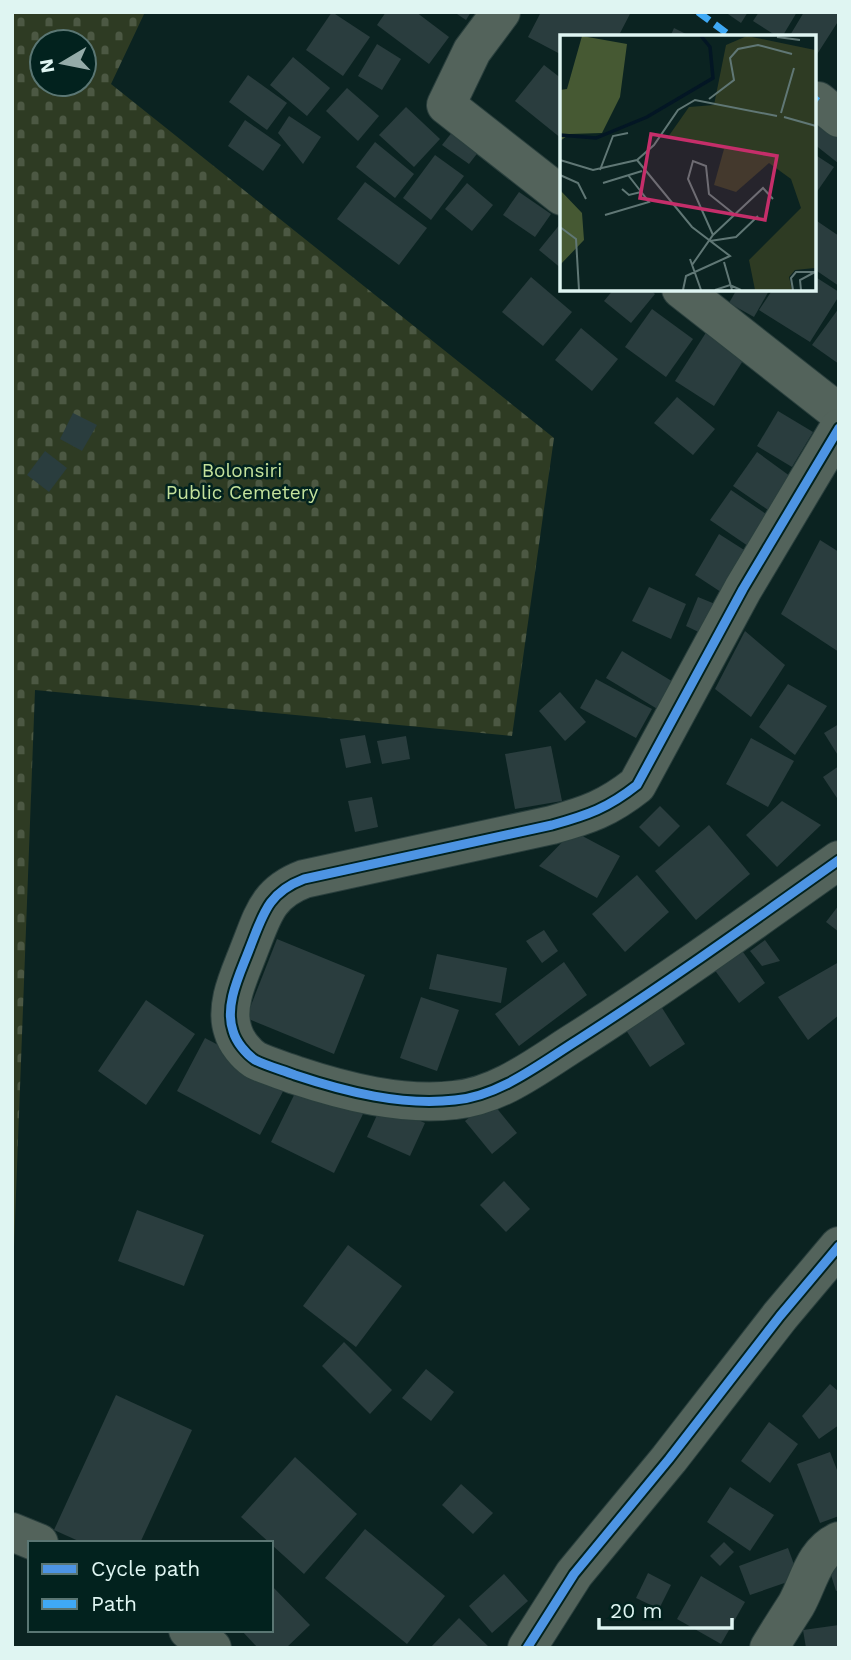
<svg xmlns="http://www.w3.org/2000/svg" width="851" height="1660" viewBox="0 0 851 1660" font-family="'Work Sans',sans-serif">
	<defs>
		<pattern id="cemetery-stones" width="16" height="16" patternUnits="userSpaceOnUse" patternTransform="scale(1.75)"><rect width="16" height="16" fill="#2e3b23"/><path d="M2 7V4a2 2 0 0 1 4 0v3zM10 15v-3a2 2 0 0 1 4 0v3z" fill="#4c5843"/></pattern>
	</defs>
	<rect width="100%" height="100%" fill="#0b2321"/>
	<path fill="url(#cemetery-stones)" fill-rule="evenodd" d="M12 12H145L111 84 554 438 512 736 35 690 12 1300ZM42 42H84V84H42Z"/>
	<g fill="#2a3d3e">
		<path d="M332 12 370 37 343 76 306 50Z"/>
		<path d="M386 12H416L449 37 429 64 377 25Z"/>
		<path d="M454 12H471L466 20Z"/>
		<path d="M541 12H631L618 37H562V55L528 37Z"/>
		<path d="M725 12H748L741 23Z"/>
		<path d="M759 12H797L782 37H778L753 21Z"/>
		<path d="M804 12H839V20L814 59V37H789Z"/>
		<path d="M674 28 692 37H670Z"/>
		<path d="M377 44 401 59 382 90 358 76Z"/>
		<path d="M293 57 330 88 307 116 270 85Z"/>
		<path d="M544 65 562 79V139L515 101Z"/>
		<path d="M248 75 287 103 267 130 229 102Z"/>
		<path d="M347 88 379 116 358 141 326 111Z"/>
		<path d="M406 107 440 139 414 167 379 135Z"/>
		<path d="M814 112 839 131 838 163 814 144Z"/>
		<path d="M289 116 321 137 303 164 278 133Z"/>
		<path d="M245 120 281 145 263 171 228 146Z"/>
		<path d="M457 126 483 146 469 164 442 145Z"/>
		<path d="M375 142 414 174 395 198 356 167Z"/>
		<path d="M814 154 834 167 814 196Z"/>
		<path d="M435 155 464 176 431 220 403 198Z"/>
		<path d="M365 182 427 228 399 265 337 219Z"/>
		<path d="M467 183 493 205 472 231 445 209Z"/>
		<path d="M519 192 551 214 535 237 503 215Z"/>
		<path d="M814 219 839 236V286L814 269Z"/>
		<path d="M561 223 562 224V269L539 250Z"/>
		<path d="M814 276 839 292V296L810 342 759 310 773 289H814Z"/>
		<path d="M531 277 572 312 543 346 502 312Z"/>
		<path d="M614 289H649L655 294 631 323 604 301Z"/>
		<path d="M737 289H770L754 317 729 303Z"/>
		<path d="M839 308V364L812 345Z"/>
		<path d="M652 309 693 339 666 377 625 347Z"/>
		<path d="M581 328 618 359 592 391 555 360Z"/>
		<path d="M707 331 746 356 714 406 675 381Z"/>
		<path d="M677 397 715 429 693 455 654 423Z"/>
		<path d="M778 411 813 432 792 467 757 446Z"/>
		<path d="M73 413 97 425 82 451 60 439Z"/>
		<path d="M45 451 67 468 49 492 27 475Z"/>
		<path d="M757 452 794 479 771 512 733 486Z"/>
		<path d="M731 490 769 516 748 546 710 520Z"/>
		<path d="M719 534 752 555 727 596 695 575Z"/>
		<path d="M820 540 839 552V652L781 614Z"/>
		<path d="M649 587 686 604 671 639 632 621Z"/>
		<path d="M698 597 720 606 707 636 686 626Z"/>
		<path d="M745 631 785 665 751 717 715 689Z"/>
		<path d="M622 651 675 683 659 710 606 678Z"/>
		<path d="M596 679 652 709 636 738 580 708Z"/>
		<path d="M788 684 827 706 795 755 759 727Z"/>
		<path d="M560 692 586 722 565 741 539 711Z"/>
		<path d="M839 724V757L824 733Z"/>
		<path d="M365 735 371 763 346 768 340 739Z"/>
		<path d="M406 736 410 759 382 764 377 741Z"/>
		<path d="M751 738 794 761 768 807 726 784Z"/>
		<path d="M551 746 562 801 515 809 505 754Z"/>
		<path d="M839 766V801L823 777Z"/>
		<path d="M372 797 378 827 355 832 348 801Z"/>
		<path d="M782 801 821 825 777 867 746 835Z"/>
		<path d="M660 806 680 826 659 847 639 827Z"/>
		<path d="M709 825 750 874 696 920 655 871Z"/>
		<path d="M573 831 620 856 597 898 539 866Z"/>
		<path d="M637 875 669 912 625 952 592 914Z"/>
		<path d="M839 905V932L826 922Z"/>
		<path d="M544 930 558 951 542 963 526 941Z"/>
		<path d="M277 939 365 975 334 1054 246 1018Z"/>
		<path d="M765 940 780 961 762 966 750 951Z"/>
		<path d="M738 945 765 983 739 1003 711 965Z"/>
		<path d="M437 954 507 968 501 1003 429 989Z"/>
		<path d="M564 962 587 995 519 1046 495 1014Z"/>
		<path d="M839 962V1015L808 1040 778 997Z"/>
		<path d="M421 997 459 1010 437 1071 400 1058Z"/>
		<path d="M146 1000 195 1034 146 1105 98 1071Z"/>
		<path d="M657 1000 685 1044 650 1067 622 1024Z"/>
		<path d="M205 1038 288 1082 260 1135 177 1091Z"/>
		<path d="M301 1081 364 1112 334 1173 271 1142Z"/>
		<path d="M490 1100 517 1133 492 1154 465 1121Z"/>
		<path d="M382 1104 425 1123 410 1156 367 1137Z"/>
		<path d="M504 1181 530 1209 506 1232 480 1205Z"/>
		<path d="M137 1210 204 1235 184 1286 118 1261Z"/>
		<path d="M348 1245 402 1286 356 1347 303 1306Z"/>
		<path d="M344 1342 392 1390 370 1414 322 1366Z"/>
		<path d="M426 1369 454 1392 431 1421 402 1398Z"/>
		<path d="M830 1384 839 1392V1425L819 1439 802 1416Z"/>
		<path d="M116 1395 192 1430 140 1543H83L54 1530Z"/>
		<path d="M769 1422 798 1444 770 1483 741 1461Z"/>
		<path d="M830 1452 839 1475V1516L820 1523 797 1464Z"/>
		<path d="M295 1457 357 1514 304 1574 241 1517Z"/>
		<path d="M461 1484 493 1513 473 1534 442 1505Z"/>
		<path d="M730 1487 774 1515 750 1551 707 1522Z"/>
		<path d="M365 1529 445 1596 407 1644 325 1578Z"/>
		<path d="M724 1542 734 1552 720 1566 710 1556Z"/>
		<path d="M788 1548 799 1578 750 1595 739 1566Z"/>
		<path d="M839 1559V1590L836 1591 827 1562Z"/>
		<path d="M648 1573 671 1585 659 1609 636 1598Z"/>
		<path d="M504 1574 528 1601 492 1633 469 1606Z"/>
		<path d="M701 1576 745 1602 721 1644 677 1619Z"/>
		<path d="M271 1585 310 1625 286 1648H258L241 1630H271Z"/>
		<path d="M459 1618 490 1648H430Z"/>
		<path d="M839 1625V1648H806L803 1630Z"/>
	</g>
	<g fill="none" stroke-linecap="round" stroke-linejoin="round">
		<defs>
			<g id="street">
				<path d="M501 12 472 51 446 105 562 196"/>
				<path d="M818 101 839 118"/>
				<path d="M681 289 839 413"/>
				<path d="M839 428 743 589 637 785C608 808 588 815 552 825L304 879C267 893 263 915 249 950 240 974 224 1005 233 1031 236 1042 246 1054 255 1060 267 1066 282 1070 295 1075 346 1092 402 1106 455 1100 500 1096 541 1063 578 1040 667 983 753 921 839 860"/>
				<path d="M12 1532 39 1543"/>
				<path d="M188 1630 212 1648"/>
				<path d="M527 1648 574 1574 669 1459 780 1316 839 1246"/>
				<path d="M769 1648C778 1633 787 1619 796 1605 809 1582 813 1553 839 1541"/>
			</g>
		</defs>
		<use href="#street" stroke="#2a3f3d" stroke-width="40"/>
		<use href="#street" stroke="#53635b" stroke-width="38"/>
		<g stroke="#3fa9f5" stroke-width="7" stroke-dasharray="14 7" stroke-linecap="butt">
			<path d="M698 12 732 37"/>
			<path d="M814 98 818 101"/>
		</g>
		<defs>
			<g id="cycleway">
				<path d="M839 428 743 589 637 785C608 808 588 815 552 825L304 879C267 893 263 915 249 950 240 974 224 1005 233 1031 236 1042 246 1054 255 1060 267 1066 282 1070 295 1075 346 1092 402 1106 455 1100 500 1096 541 1063 578 1040 667 983 753 921 839 860"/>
				<path d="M527 1648 574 1574 669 1459 780 1316 839 1246"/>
			</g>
		</defs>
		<use href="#cycleway" stroke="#02221e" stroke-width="13"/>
		<use href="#cycleway" stroke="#4d94e3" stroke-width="9"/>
	</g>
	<g text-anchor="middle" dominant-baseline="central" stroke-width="5" stroke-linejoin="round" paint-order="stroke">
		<g font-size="19" fill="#c4e29c" stroke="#02221e">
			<text x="242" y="470">Bolonsiri<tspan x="242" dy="22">Public Cemetery</tspan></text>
		</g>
	</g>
	<g transform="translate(560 35)">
		<rect width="256" height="256" fill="#0b2321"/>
		<path d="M22 1 67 9 60 62 42 98 10 99 0 106V55L7 54ZM0 155 22 178 24 205 0 230Z" fill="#465933"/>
		<path d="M187 1 255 15V233L235 235 229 242 232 255H195L189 225 241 173 231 144 209 128 176 157 154 150 164 114 108 102 129 72 154 70 166 10Z" fill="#2e3b23"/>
		<path fill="none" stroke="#031624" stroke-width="3.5" d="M0 100 36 103 87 82 153 43 150 12 141 1"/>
		<path fill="none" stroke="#607775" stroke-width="2" d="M217 2 240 5M149 64 174 45 170 23 178 14 198 10 232 19M221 78 234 33M224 82 256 91M0 125 33 135 77 125 94 110 118 75 135 65 217 81M77 125 132 192 170 221 126 241 123 255M40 135 53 101 68 98M0 140 18 148 26 164M43 148 82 136M62 154 69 160 81 157M45 180 89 167 68 140M0 192 16 204 19 255M153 200 128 144 133 126 146 131 149 159 174 179M150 206 176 202 198 181M130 224 141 255M164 227 172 255M132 230 153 200 203 153 213 164M155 255 170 250 181 255M233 255 231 243 236 237H256M241 255 240 245 255 237"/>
		<path fill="#c52e6a" fill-opacity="0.15" stroke="#c52e6a" stroke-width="3.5" d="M91 99 217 121 205 185 80 163Z"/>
		<rect width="256" height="256" fill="none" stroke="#dff5f2" stroke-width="3.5"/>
	</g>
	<rect width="851" height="1660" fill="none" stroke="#dff5f2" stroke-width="28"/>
	<rect x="28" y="1541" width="245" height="91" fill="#02221e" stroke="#5a7673" stroke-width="2"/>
	<rect x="42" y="1564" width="35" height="10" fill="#4d94e3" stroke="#5a7673" stroke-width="2"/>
	<text x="91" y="1576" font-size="21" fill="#dff5f2">Cycle path</text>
	<rect x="42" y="1599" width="35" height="10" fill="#3fa9f5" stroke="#5a7673" stroke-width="2"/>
	<text x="91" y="1611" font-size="21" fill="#dff5f2">Path</text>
	<g transform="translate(63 63) rotate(260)"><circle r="33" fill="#02221e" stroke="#5a7673" stroke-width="2"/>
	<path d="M0-5L12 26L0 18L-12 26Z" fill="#95aca9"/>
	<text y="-10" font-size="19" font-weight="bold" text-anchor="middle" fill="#dff5f2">N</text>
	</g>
	<path d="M599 1618v10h133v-10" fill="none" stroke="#dff5f2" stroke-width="3.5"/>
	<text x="610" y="1618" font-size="21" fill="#dff5f2" stroke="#02221e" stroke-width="5" paint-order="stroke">20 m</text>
</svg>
